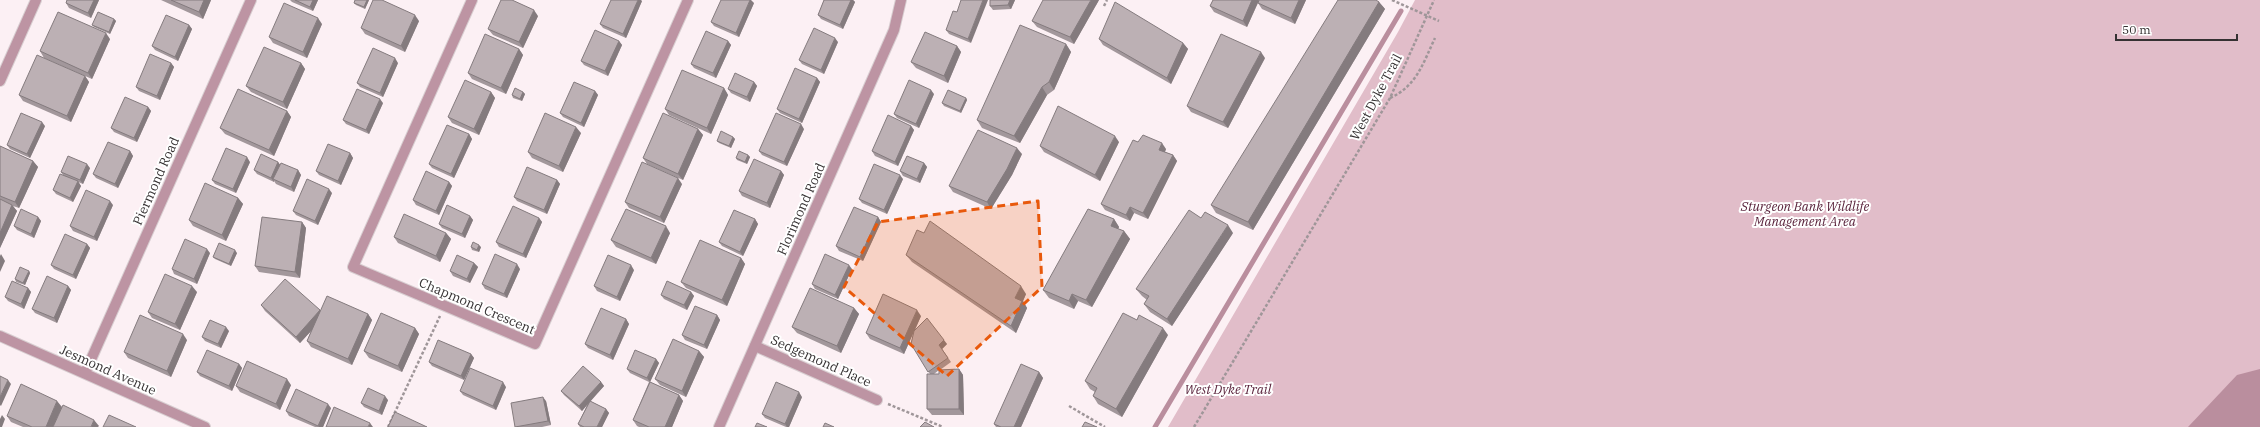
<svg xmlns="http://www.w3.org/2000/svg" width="2260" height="427" viewBox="0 0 2260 427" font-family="'IBM Plex Serif',serif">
	<rect width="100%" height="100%" fill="#fcf0f4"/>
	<path fill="#e1bdc9" d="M1415 0H2260V427H1168L1398 32Z"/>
	<path fill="#ba8e9e" d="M2260 369V427H2188L2237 375Z"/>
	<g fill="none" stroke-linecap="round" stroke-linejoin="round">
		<path stroke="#ba8e9e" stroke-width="5" d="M1155 427 1401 11"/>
		<defs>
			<g id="minor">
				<path d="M472 0 353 267 535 344 688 0"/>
				<path d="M0 81 36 0"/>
				<path d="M0 336 205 427"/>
				<path d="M755 346 877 400"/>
				<path d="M85 373 251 0"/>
				<path d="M719 427 894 30 901 0"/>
			</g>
		</defs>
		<use href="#minor" stroke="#d8ced1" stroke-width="12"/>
		<g stroke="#9f9699" stroke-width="2.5" stroke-dasharray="3 2" stroke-linecap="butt">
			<path d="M1392 0 1439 21"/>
			<path d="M1104 6 1107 0"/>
			<path d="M1390 98C1417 86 1423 63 1435 38"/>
			<path d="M888 404 943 427"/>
			<path d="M1069 406 1105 427"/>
			<path d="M388 427 440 316"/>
			<path d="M1194 427 1390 98 1434 0"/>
		</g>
		<use href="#minor" stroke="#bd94a3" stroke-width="10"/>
	</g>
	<g fill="#a2979b" fill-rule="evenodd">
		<path d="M67 0H99L91 18 69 8 66 3Z"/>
		<path d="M161 0H211L203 19Z"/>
		<path d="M290 0H318L313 11 292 2Z"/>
		<path d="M369 0 365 9 356 5 354 3Z"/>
		<path d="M824 0H853L855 2 843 29 821 19 818 15Z"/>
		<path d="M990 0H1015L1011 9 993 10 990 6Z"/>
		<path d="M1099 0 1074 44 1037 27 1032 21Z"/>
		<path d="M1213 0H1306L1295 24 1262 9 1258 3 1247 27 1214 12 1210 6Z"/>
		<path d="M642 1 626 38 603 28 600 24Z"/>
		<path d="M1379 2 1385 9 1253 230 1216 213 1211 205Z"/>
		<path d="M754 3 739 37 714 26 711 22Z"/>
		<path d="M957 12 971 43 949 34 946 30Z"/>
		<path d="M538 16 523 48 493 35 488 29Z"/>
		<path d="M114 19 116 21 110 34 94 27 92 25Z"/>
		<path d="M419 21 405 52 365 34 361 28Z"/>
		<path d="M322 24 307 58 273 43 269 37Z"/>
		<path d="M189 25 192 29 178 61 155 50 152 46Z"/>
		<path d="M110 39 92 79 44 58 40 51Z"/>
		<path d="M1099 39 1183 43 1188 49 1171 84 1103 45Z"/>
		<path d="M619 41 622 45 608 76 584 65 581 61Z"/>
		<path d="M728 41 731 45 716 78 694 68 691 64Z"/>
		<path d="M838 42 824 74 802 64 799 60Z"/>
		<path d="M1066 44 1071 52 1054 90 1047 95 1020 143 982 128 977 120Z"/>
		<path d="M957 46 961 52 948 83 916 68 911 62Z"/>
		<path d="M519 49 523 55 506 94 472 79 468 73Z"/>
		<path d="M1265 58 1228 128 1191 112 1187 106Z"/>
		<path d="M171 63 174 67 160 100 139 91 136 87Z"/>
		<path d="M301 63 305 69 287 109 251 92 246 86Z"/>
		<path d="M398 63 383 97 360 87 357 83Z"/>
		<path d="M85 76 89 82 71 122 23 101 19 95Z"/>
		<path d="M817 78 820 82 802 123 780 113 777 109Z"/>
		<path d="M754 82 757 86 750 102 731 93 728 89Z"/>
		<path d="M724 88 728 95 711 134 669 115 665 109Z"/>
		<path d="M595 91 598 95 584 127 563 117 560 113Z"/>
		<path d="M491 92 495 98 479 135 452 123 448 117Z"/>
		<path d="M523 92 525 94 522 101 513 98 512 95Z"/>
		<path d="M934 94 919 128 897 118 894 114Z"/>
		<path d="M966 98 967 100 961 113 944 106 942 103Z"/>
		<path d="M383 103 369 134 346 124 343 120Z"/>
		<path d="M148 107 151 111 137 142 114 132 111 128Z"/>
		<path d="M287 111 291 117 274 156 225 134 220 128Z"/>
		<path d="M45 126 30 158 10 149 7 145Z"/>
		<path d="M911 126 914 130 898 166 875 156 872 151Z"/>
		<path d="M698 129 703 135 683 180 647 164 643 158Z"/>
		<path d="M804 129 787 166 762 155 759 151Z"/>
		<path d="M581 133 563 172 532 158 528 152Z"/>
		<path d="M469 134 472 139 454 178 432 168 429 164Z"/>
		<path d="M733 137 735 139 731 148 719 143 717 141Z"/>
		<path d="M1119 142 1100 181 1044 152 1040 146Z"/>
		<path d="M1138 142 1166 149 1165 152 1173 155 1177 161 1148 219 1134 213 1130 221 1105 210 1101 204Z"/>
		<path d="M0 146 33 161 38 167 19 208 13 206 17 211 0 248Z"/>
		<path d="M130 151 133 156 118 188 96 178 93 174Z"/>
		<path d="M350 153 353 158 341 185 319 175 316 171Z"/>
		<path d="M1022 154 1012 175 991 209 953 192 949 186Z"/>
		<path d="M748 155 750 157 747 164 737 160 736 158Z"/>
		<path d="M250 162 236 193 215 184 212 180Z"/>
		<path d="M278 162 280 165 298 170 301 175 294 192 276 184 274 181V182L257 174 254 170Z"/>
		<path d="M924 163 927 167 920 183 903 176 900 171Z"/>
		<path d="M90 168 83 184 78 182 81 186 73 202 56 194 53 190 63 175 61 172Z"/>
		<path d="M781 171 784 175 770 208 742 196 739 191Z"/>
		<path d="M903 179 887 214 862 203 859 199Z"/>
		<path d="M557 180 560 184 547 214 517 201 514 197Z"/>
		<path d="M449 182 452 186 439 215 416 205 413 200Z"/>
		<path d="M682 184 664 223 629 208 625 202Z"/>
		<path d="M332 193 318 225 296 215 293 211Z"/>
		<path d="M238 198 243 204 226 241 193 226 189 220Z"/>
		<path d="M113 205 97 241 73 231 70 226Z"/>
		<path d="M470 216 473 220 465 238 442 228 439 224Z"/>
		<path d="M38 217 41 221 34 238 17 230 14 226Z"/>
		<path d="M878 217 881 222 863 261 839 251 836 246Z"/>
		<path d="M539 218 542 222 526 258 499 247 496 242Z"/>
		<path d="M755 219 758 224 743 256 722 246 719 242Z"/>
		<path d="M1114 219 1119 227 1118 229 1124 231 1130 239 1092 307 1078 301 1074 309 1049 298 1043 290Z"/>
		<path d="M302 222 306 228 300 278 259 272 255 266Z"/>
		<path d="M446 233 451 239 440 262 398 243 394 237Z"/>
		<path d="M670 233 656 264 616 247 611 240Z"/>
		<path d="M1233 233 1172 326 1150 312 1144 304 1147 300 1142 296 1136 289Z"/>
		<path d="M87 244 90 248 76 279 54 269 51 265Z"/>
		<path d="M471 247H481L479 252 472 250Z"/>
		<path d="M210 253 197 284 174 274 172 269Z"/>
		<path d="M237 253 231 266 215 259 213 257Z"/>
		<path d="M906 255 1026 294 1023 301 1027 308 1016 333 912 262Z"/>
		<path d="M741 258 745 264 727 306 686 288 681 282Z"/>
		<path d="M474 263 478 267 470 283 453 276 450 271Z"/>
		<path d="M520 269 507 298 485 289 482 284Z"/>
		<path d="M852 269 838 299 815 289 812 284Z"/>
		<path d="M634 270 620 301 597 291 594 286Z"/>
		<path d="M29 271 30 273 25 285 16 282 15 279Z"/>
		<path d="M68 286 71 290 57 323 35 313 32 309Z"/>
		<path d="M28 288 31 292 24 309 8 301 5 297Z"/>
		<path d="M197 292 180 330 152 318 148 312Z"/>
		<path d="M691 292 694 296 687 310 664 299 661 295Z"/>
		<path d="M261 305 320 311 368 314 372 320 352 365 311 347 307 341 311 331 300 343 265 311Z"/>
		<path d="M854 308 859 314 841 353 797 333 792 327Z"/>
		<path d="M717 315 720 320 707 349 685 340 682 335Z"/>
		<path d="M921 316 915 330 947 344 942 349 951 362 940 370 959 369 963 375 964 415H932L927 409 930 374 911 344 913 333 904 354 870 339 866 333ZM939 370V374H934Z"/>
		<path d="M626 319 629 324 613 360 588 348 585 344Z"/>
		<path d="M415 328 419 334 402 372 369 358 364 351Z"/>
		<path d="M229 331 221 348 205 341 202 337Z"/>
		<path d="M1168 335 1122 417 1098 404 1093 396 1095 392 1090 389 1085 381Z"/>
		<path d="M187 340 171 377 128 358 124 352Z"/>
		<path d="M699 351 704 357 686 397 660 385 655 379Z"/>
		<path d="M471 354 474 358 464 380 432 366 429 362Z"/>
		<path d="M656 359 659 363 650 382 679 395 683 401 672 427H639L637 426 633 420 649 382 630 373 627 369Z"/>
		<path d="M239 364 242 368 232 391 200 376 197 372Z"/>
		<path d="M1039 372 1043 378 1021 427H996L994 424Z"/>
		<path d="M601 382 604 386 590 401 606 409 609 413 602 427H580L578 424 588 403 582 411 564 395 561 391Z"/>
		<path d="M291 385 280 410 240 392 236 386Z"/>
		<path d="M506 387 496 410 463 395 460 391Z"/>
		<path d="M802 397 789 427H786L765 418 762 414Z"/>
		<path d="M388 400 382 415 364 407 361 403Z"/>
		<path d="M546 401 551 425 542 427H515Z"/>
		<path d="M62 407 53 427H23L11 422 7 416Z"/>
		<path d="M331 408 323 427H315L289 416 286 411Z"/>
	</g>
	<g fill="#847b7e">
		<path d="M94 0H99L91 18 88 13Z"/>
		<path d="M204 0H211L203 19 199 12Z"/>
		<path d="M313 0H318L313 11 310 7Z"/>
		<path d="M367 0H369L365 9 364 7Z"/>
		<path d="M638 0H641L642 1 626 38 623 34Z"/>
		<path d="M750 0H751L754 3 739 37 736 33Z"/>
		<path d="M851 0H853L855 2 843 29 840 25Z"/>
		<path d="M983 0H988L971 43 968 39Z"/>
		<path d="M1010 0H1015L1011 9 1008 5Z"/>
		<path d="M1091 0H1099L1074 44 1070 37Z"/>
		<path d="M1252 0H1259L1247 27 1243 21Z"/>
		<path d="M1299 0H1306L1295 24 1291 18Z"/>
		<path d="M1379 2 1385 9 1253 230 1248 222Z"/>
		<path d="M534 10 538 16 523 48 519 42Z"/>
		<path d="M415 15 419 21 405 52 401 46Z"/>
		<path d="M318 18 322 24 307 58 303 52Z"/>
		<path d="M114 19 116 21 110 34 109 32Z"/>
		<path d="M189 25 192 29 178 61 175 57Z"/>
		<path d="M106 33 110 39 92 79 88 73Z"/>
		<path d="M835 38 838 42 824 74 821 70Z"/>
		<path d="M619 41 622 45 608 76 605 71Z"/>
		<path d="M728 41 731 45 716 78 713 73Z"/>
		<path d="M1183 43 1188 49 1171 84 1167 78Z"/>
		<path d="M1066 44 1071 52 1054 90 1049 82Z"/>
		<path d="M957 46 961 52 948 83 944 76Z"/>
		<path d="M519 49 523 55 506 94 501 88Z"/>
		<path d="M1261 52 1265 58 1228 128 1223 122Z"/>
		<path d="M395 58 398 63 383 97 380 93Z"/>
		<path d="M171 63 174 67 160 100 157 96Z"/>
		<path d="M301 63 305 69 287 109 283 102Z"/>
		<path d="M85 76 89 82 71 122 67 116Z"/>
		<path d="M817 78 820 82 802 123 799 119Z"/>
		<path d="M754 82 757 86 750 102 747 97Z"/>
		<path d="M1042 87 1047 95 1020 143 1014 136Z"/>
		<path d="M724 88 728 95 711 134 707 128Z"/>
		<path d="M931 90 934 94 919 128 916 124Z"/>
		<path d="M595 91 598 95 584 127 581 123Z"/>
		<path d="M491 92 495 98 479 135 474 129Z"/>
		<path d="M523 92 525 94 522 101 520 99Z"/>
		<path d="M966 98 967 100 961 113 960 111Z"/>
		<path d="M380 99 383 103 369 134 366 130Z"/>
		<path d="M148 107 151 111 137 142 134 138Z"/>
		<path d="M287 111 291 117 274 156 269 150Z"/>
		<path d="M42 122 45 126 30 158 27 154Z"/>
		<path d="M801 124 804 129 787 166 784 162Z"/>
		<path d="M911 126 914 130 898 166 895 162Z"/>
		<path d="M576 127 581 133 563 172 559 166Z"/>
		<path d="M698 129 703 135 683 180 678 174Z"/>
		<path d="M469 134 472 139 454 178 451 174Z"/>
		<path d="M1115 136 1119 142 1100 181 1095 175Z"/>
		<path d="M733 137 735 139 731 148 729 146Z"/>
		<path d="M1162 143 1166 149 1163 156 1159 150Z"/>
		<path d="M1017 148 1022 154 1012 175 991 209 987 202Z"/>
		<path d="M130 151 133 156 118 188 115 184Z"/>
		<path d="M350 153 353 158 341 185 338 181Z"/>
		<path d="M748 155 750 157 747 164 745 162Z"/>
		<path d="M1173 155 1177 161 1148 219 1143 213Z"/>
		<path d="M247 157 250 162 236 193 233 189Z"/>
		<path d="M33 161 38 167 19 208 15 202Z"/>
		<path d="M278 162 281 166 273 179 274 181V182L271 178Z"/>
		<path d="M924 163 927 167 920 183 917 179Z"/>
		<path d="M87 164 90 168 83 184 80 180Z"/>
		<path d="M298 170 301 175 294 192 291 187Z"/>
		<path d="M781 171 784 175 770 208 767 203Z"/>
		<path d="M900 175 903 179 887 214 884 210Z"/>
		<path d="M678 178 682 184 664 223 660 217Z"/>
		<path d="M557 180 560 184 547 214 544 210Z"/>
		<path d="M78 181 81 186 73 202 70 198Z"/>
		<path d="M449 182 452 186 439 215 436 211Z"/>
		<path d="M329 189 332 193 318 225 315 221Z"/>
		<path d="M238 198 243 204 226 241 222 235Z"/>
		<path d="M110 201 113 205 97 241 94 237Z"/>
		<path d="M12 205 17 211 0 248V233Z"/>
		<path d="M1130 207 1134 213 1130 221 1126 215Z"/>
		<path d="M470 216 473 220 465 238 462 234Z"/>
		<path d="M38 217 41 221 34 238 31 234Z"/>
		<path d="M878 217 881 222 863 261 860 257Z"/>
		<path d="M539 218 542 222 526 258 523 254Z"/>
		<path d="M755 219 758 224 743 256 740 252Z"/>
		<path d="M1114 219 1119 227 1116 233 1111 226Z"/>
		<path d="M302 222 306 228 300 278 295 272Z"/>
		<path d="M1228 225 1233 233 1172 326 1167 319Z"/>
		<path d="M666 226 670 233 656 264 651 258Z"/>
		<path d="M1124 231 1130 239 1092 307 1086 300Z"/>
		<path d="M446 233 451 239 440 262 436 256Z"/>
		<path d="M87 244 90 248 76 279 73 275Z"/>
		<path d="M479 245 481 247 479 252 477 250Z"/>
		<path d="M207 249 210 253 197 284 194 279Z"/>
		<path d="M235 250 237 253 231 266 229 264Z"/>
		<path d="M1 254 5 261 0 272V256Z"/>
		<path d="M741 258 745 264 727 306 722 300Z"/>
		<path d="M474 263 478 267 470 283 467 279Z"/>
		<path d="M517 264 520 269 507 298 504 294Z"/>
		<path d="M631 265 634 270 620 301 617 297Z"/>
		<path d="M849 265 852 269 838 299 835 295Z"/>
		<path d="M29 271 30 273 25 285 23 283Z"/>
		<path d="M68 286 71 290 57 323 54 318Z"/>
		<path d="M192 286 197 292 180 330 175 324Z"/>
		<path d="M1021 286 1026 294 1023 301 1027 308 1016 333 1011 326 1015 298Z"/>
		<path d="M28 288 31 292 24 309 21 304Z"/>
		<path d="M691 292 694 296 687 310 684 305Z"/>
		<path d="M1072 294 1078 301 1074 309 1069 301Z"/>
		<path d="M854 308 859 314 841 353 837 346Z"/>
		<path d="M320 310 324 317 300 343 296 337Z"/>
		<path d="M917 310 921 316 904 354 900 348Z"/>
		<path d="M368 314 372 320 352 365 348 359Z"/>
		<path d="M717 315 720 320 707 349 704 345Z"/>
		<path d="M626 319 629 324 613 360 610 355Z"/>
		<path d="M226 327 229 331 221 348 218 344Z"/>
		<path d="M415 328 419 334 402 372 398 366Z"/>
		<path d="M1163 328 1168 335 1122 417 1116 409Z"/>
		<path d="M183 334 187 340 171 377 167 371Z"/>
		<path d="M944 340 947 344 942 349 951 362 939 345Z"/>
		<path d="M699 351 704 357 686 397 682 391Z"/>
		<path d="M471 354 474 358 464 380 461 376Z"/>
		<path d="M656 359 659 363 650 382 647 378Z"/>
		<path d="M239 364 242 368 232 391 229 386Z"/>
		<path d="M959 369 963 375 964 415 959 409Z"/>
		<path d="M1039 372 1043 378 1021 427H1014Z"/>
		<path d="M287 379 291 385 280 410 276 404Z"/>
		<path d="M8 380 11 384 1 406 0 405V397Z"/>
		<path d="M503 382 506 387 496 410 493 406Z"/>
		<path d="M601 382 604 386 582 411 579 406Z"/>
		<path d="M799 392 802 397 789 427H787L785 424Z"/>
		<path d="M679 395 683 401 672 427H665Z"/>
		<path d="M385 396 388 400 382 415 379 411Z"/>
		<path d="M543 397 546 401 551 425 548 421Z"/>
		<path d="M57 401 62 407 53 427H46Z"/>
		<path d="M328 404 331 408 323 427H319L318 426Z"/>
		<path d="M606 409 609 413 602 427H597Z"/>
		<path d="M2 415 5 419 2 427H0V419Z"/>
		<path d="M94 420 99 426 98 427H91Z"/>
		<path d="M370 423 373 427H368Z"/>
	</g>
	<g fill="#bcb0b4" stroke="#847b7e">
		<path d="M67 0H94L88 13 66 3Z"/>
		<path d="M171 0H204L199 12Z"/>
		<path d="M295 0H313L310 7Z"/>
		<path d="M355 0H367L364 7 354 3Z"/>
		<path d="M373 0H382L415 15 401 46 361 28Z"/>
		<path d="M501 0H512L534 10 519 42 488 29Z"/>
		<path d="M611 0H638L623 34 600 24Z"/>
		<path d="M721 0H750L736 33 711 22Z"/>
		<path d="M824 0H851L840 25 818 15Z"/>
		<path d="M961 0H983L968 39 946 30 953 11 957 12Z"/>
		<path d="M990 0H1010L1008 5 990 6Z"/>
		<path d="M1043 0H1091L1070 37 1032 21Z"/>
		<path d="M1213 0H1252L1243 21 1210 6Z"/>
		<path d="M1259 0H1299L1291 18 1258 3Z"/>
		<path d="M1338 0H1376L1379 2 1248 222 1211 205Z"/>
		<path d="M1115 2 1183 43 1167 78 1099 39Z"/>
		<path d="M284 3 318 18 303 52 269 37Z"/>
		<path d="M58 12 106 33 88 73 40 51Z"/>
		<path d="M98 12 114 19 109 32 92 25Z"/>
		<path d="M166 15 189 25 175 57 152 46Z"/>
		<path d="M1020 25 1066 44 1049 82 1042 87 1014 136 977 120Z"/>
		<path d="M814 28 835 38 821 70 799 60Z"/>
		<path d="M595 30 619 41 605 71 581 61Z"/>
		<path d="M706 31 728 41 713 73 691 64Z"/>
		<path d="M925 32 957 46 944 76 911 62Z"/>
		<path d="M485 34 519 49 501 88 468 73Z"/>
		<path d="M1221 34 1261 52 1223 122 1187 106Z"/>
		<path d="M264 47 301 63 283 102 246 86Z"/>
		<path d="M373 48 395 58 380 93 357 83Z"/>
		<path d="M150 54 171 63 157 96 136 87Z"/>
		<path d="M37 55 85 76 67 116 19 95Z"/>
		<path d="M795 68 817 78 799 119 777 109Z"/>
		<path d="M682 70 724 88 707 128 665 109Z"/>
		<path d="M735 73 754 82 747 97 728 89Z"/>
		<path d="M465 80 491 92 474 129 448 117Z"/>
		<path d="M909 80 931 90 916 124 894 114Z"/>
		<path d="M574 82 595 91 581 123 560 113Z"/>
		<path d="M515 88 523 92 520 99 512 95Z"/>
		<path d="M238 89 287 111 269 150 220 128Z"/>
		<path d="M357 89 380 99 366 130 343 120Z"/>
		<path d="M948 90 966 98 960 111 942 103Z"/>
		<path d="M125 97 148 107 134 138 111 128Z"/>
		<path d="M1058 106 1115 136 1095 175 1040 146Z"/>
		<path d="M21 113 42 122 27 154 7 145Z"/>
		<path d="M545 113 576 127 559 166 528 152Z"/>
		<path d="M663 113 698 129 678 174 643 158Z"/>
		<path d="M776 113 801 124 784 162 759 151Z"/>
		<path d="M888 115 911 126 895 162 872 151Z"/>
		<path d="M447 125 469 134 451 174 429 164Z"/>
		<path d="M978 130 1017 148 1007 169 987 202 949 186Z"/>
		<path d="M721 131 733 137 729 146 717 141Z"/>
		<path d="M1143 135 1162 143 1159 150 1173 155 1143 213 1130 207 1126 215 1101 204 1133 140 1138 142Z"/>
		<path d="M108 142 130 151 115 184 93 174Z"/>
		<path d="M328 144 350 153 338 181 316 171Z"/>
		<path d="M0 146 33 161 15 202 0 196Z"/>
		<path d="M226 148 247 157 233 189 212 180Z"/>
		<path d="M739 151 748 155 745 162 736 158Z"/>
		<path d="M261 154 278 162 271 178 254 170Z"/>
		<path d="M68 156 87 164 80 180 61 172Z"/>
		<path d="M907 156 924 163 917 179 900 171Z"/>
		<path d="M754 159 781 171 767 203 739 191Z"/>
		<path d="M642 162 678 178 660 217 625 202Z"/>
		<path d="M281 163 298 170 291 187 273 179Z"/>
		<path d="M874 164 900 175 884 210 859 199Z"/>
		<path d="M527 167 557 180 544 210 514 197Z"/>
		<path d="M426 171 449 182 436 211 413 200Z"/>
		<path d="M60 174 78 181 70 198 53 190Z"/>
		<path d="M307 179 329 189 315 221 293 211Z"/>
		<path d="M205 183 238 198 222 235 189 220Z"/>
		<path d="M86 190 110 201 94 237 70 226Z"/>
		<path d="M0 199 12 205 0 233Z"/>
		<path d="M447 205 470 216 462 234 439 224Z"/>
		<path d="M513 206 539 218 523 254 496 242Z"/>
		<path d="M854 207 878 217 860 257 836 246Z"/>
		<path d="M21 209 38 217 31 234 14 226Z"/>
		<path d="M626 209 666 226 651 258 611 240Z"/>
		<path d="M1088 209 1114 219 1111 226 1124 231 1086 300 1072 294 1069 301 1043 290Z"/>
		<path d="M734 210 755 219 740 252 719 242Z"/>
		<path d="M1189 210 1201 218 1205 212 1228 225 1167 319 1144 304 1149 296 1136 289Z"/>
		<path d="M404 214 446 233 436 256 394 237Z"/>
		<path d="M262 217 302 222 295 272 255 266Z"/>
		<path d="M930 221 1021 286 1015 298 1022 301 1011 326 906 255 917 230 924 233Z"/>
		<path d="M65 234 87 244 73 275 51 265Z"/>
		<path d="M185 239 207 249 194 279 172 269Z"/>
		<path d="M700 240 741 258 722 300 681 282Z"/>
		<path d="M473 242 479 245 477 250 471 247Z"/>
		<path d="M219 243 235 250 229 264 213 257Z"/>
		<path d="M495 254 517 264 504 294 482 284Z"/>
		<path d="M825 254 849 265 835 295 812 284Z"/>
		<path d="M457 255 474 263 467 279 450 271Z"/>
		<path d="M608 255 631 265 617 297 594 286Z"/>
		<path d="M20 267 29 271 23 283 15 279Z"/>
		<path d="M165 274 192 286 175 324 148 312Z"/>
		<path d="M47 276 68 286 54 318 32 309Z"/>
		<path d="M285 279 320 310 296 337 261 305Z"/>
		<path d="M12 281 28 288 21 304 5 297Z"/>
		<path d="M667 281 691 292 684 305 661 295Z"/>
		<path d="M810 288 854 308 837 346 792 327Z"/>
		<path d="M883 294 917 310 900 348 866 333Z"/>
		<path d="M327 296 368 314 348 359 307 341Z"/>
		<path d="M695 306 717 315 704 345 682 335Z"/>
		<path d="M601 308 626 319 610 355 585 344Z"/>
		<path d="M381 313 415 328 398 366 364 351Z"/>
		<path d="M1123 313 1137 320 1139 315 1163 328 1116 409 1093 396 1097 388 1085 381Z"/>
		<path d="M140 315 183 334 167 371 124 352Z"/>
		<path d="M927 318 944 340 939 345 948 358 928 372 911 344 914 331Z"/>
		<path d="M210 320 226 327 218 344 202 337Z"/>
		<path d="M673 339 699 351 682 391 655 379Z"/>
		<path d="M438 340 471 354 461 376 429 362Z"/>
		<path d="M207 350 239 364 229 386 197 372Z"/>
		<path d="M635 350 656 359 647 378 627 369Z"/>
		<path d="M247 361 287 379 276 404 236 386Z"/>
		<path d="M1021 364 1039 372 1014 427H1001L994 424Z"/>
		<path d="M583 366 601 382 579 406 561 391Z"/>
		<path d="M470 368 503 382 493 406 460 391Z"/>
		<path d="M959 369V409H927V374H939V370Z"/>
		<path d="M0 376 8 380 0 397Z"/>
		<path d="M650 382 679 395 665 427H649L633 420Z"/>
		<path d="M776 382 799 392 785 424 762 414Z"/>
		<path d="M21 384 57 401 46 427H32L7 416Z"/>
		<path d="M368 388 385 396 379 411 361 403Z"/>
		<path d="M296 389 328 404 318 426 286 411Z"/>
		<path d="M543 397 548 421 515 427 511 403Z"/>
		<path d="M590 401 606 409 597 427H584L578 424Z"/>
		<path d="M63 405 94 420 91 427H53Z"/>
		<path d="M334 407 370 423 368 427H326Z"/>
		<path d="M395 412 427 427H388Z"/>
		<path d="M109 415 136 427H103Z"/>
		<path d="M925 422 934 427H920Z"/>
		<path d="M1085 422 1097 427H1082Z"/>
		<path d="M757 423 767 427H755Z"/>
		<path d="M825 423 834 427H823Z"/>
	</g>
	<path fill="#e8590c" fill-opacity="0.2" stroke="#e8590c" stroke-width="3" stroke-dasharray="8 5" stroke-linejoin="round" d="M1038 201 1042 287 947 376 844 287 878 222Z"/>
	<g text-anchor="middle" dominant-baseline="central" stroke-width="4" stroke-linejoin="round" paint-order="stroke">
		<g font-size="13" fill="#353132" stroke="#fff">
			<text transform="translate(1376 97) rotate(-62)">West Dyke Trail</text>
			<text transform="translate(156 181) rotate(-66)">Piermond Road</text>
			<text transform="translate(801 209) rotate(-66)">Florimond Road</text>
			<text transform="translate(477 306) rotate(23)">Chapmond Crescent</text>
			<text transform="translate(821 361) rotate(24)">Sedgemond Place</text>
			<text transform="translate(108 370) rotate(24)">Jesmond Avenue</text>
		</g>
		<g font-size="13" font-style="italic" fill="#571f38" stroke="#fff">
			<text x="1805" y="206">Sturgeon Bank Wildlife<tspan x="1805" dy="15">Management Area</tspan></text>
			<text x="1228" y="389">West Dyke Trail</text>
		</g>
	</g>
	<path d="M2116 34v6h121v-6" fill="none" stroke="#353132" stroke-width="2"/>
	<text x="2122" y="34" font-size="12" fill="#353132" stroke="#ffffff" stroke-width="3" paint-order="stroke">50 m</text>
</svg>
